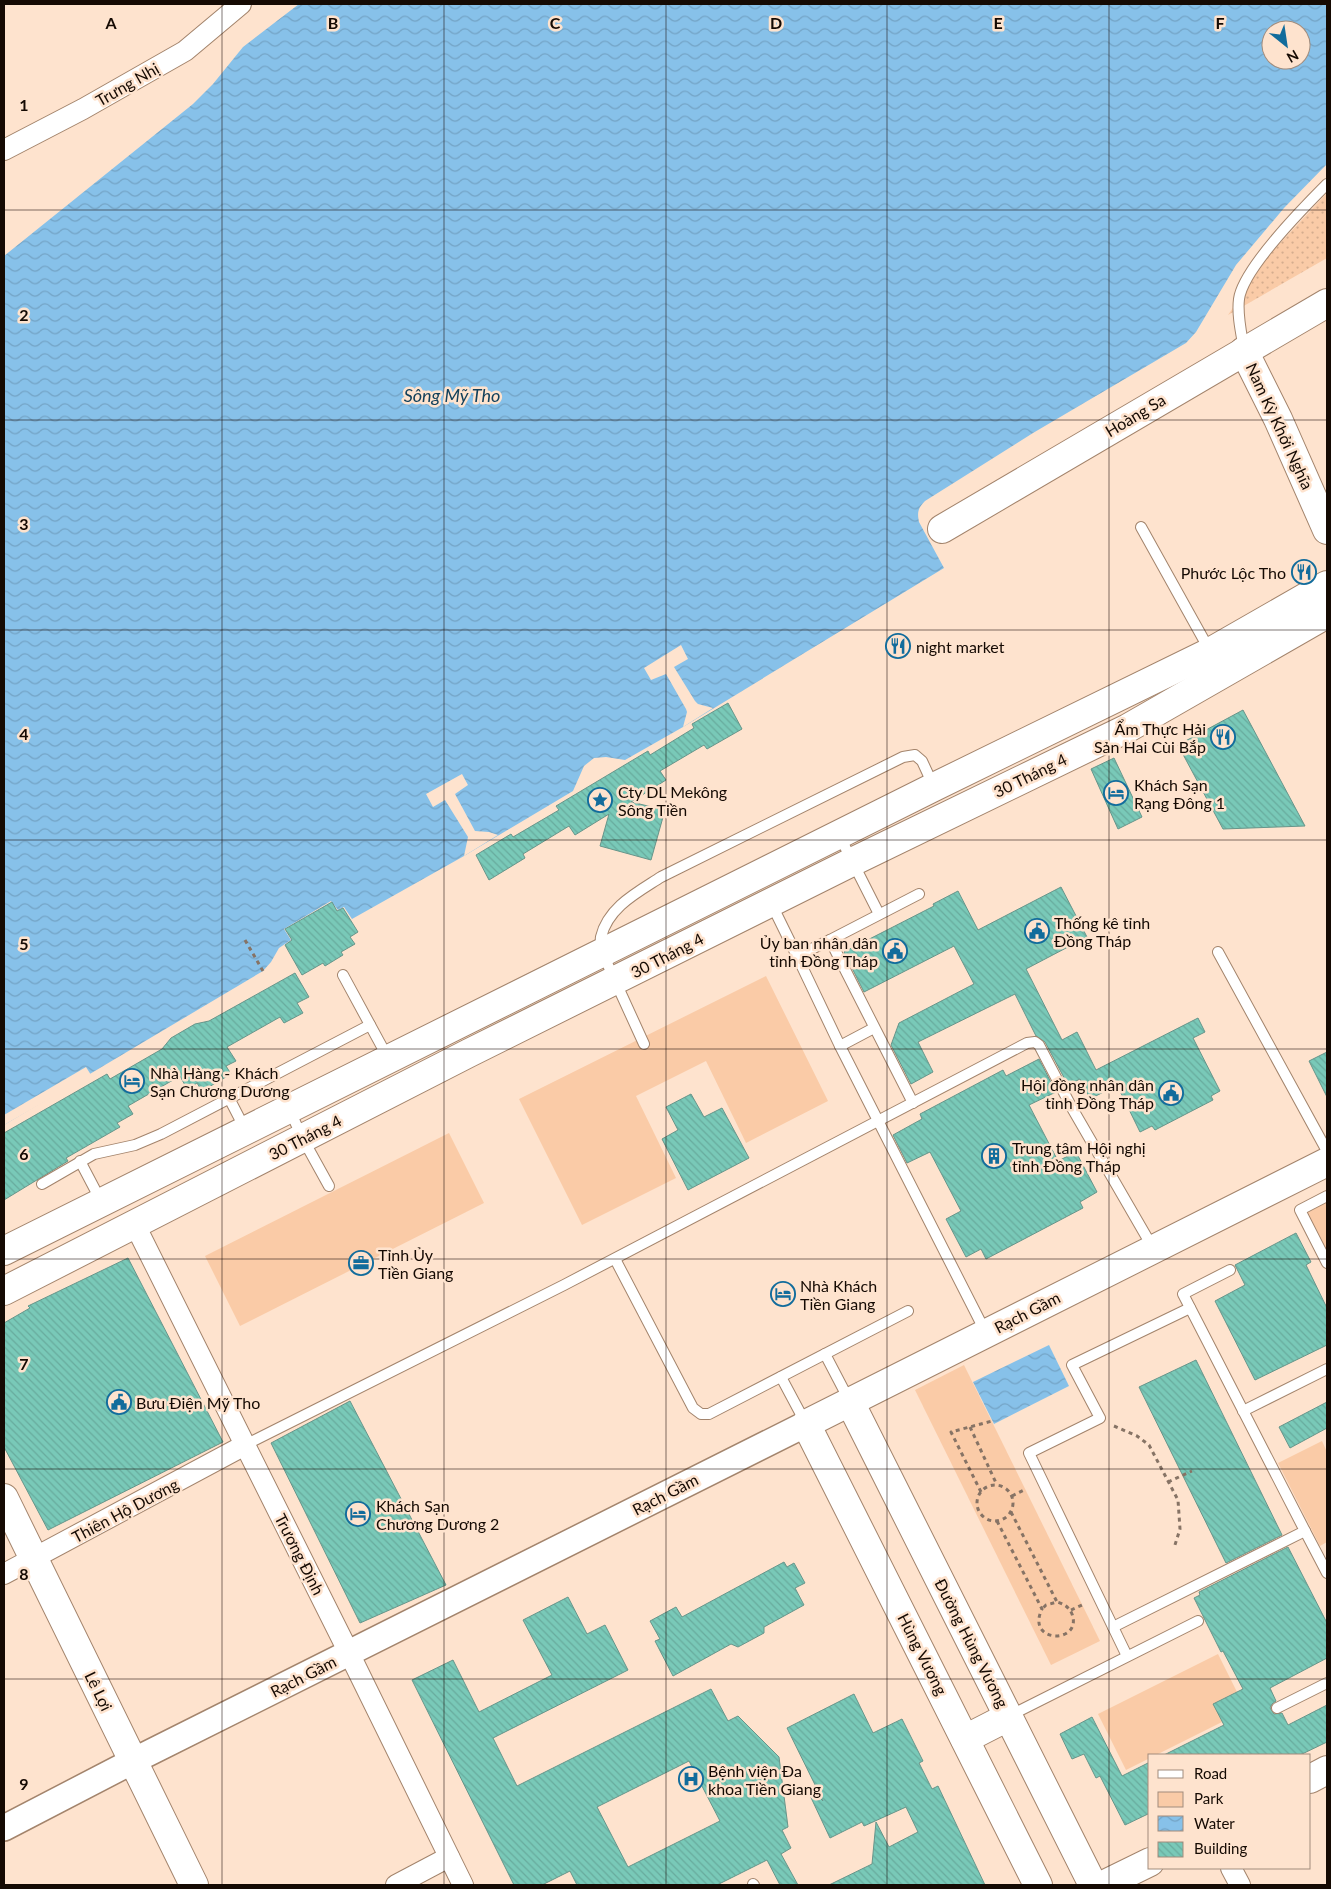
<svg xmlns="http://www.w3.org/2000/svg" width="1331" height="1889" viewBox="0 0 1331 1889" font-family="Lato,sans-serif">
	<defs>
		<pattern id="garden-dots" width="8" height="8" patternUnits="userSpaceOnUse" patternTransform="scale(1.25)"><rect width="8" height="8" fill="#facba7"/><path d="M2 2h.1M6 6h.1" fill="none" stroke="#d5ad8e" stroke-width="1.8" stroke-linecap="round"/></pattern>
		<pattern id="water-waves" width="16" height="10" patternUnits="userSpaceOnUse" patternTransform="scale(1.25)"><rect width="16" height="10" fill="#87c1e9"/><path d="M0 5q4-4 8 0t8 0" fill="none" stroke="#74a4c6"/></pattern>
		<pattern id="building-back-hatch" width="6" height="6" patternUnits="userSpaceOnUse" patternTransform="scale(1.25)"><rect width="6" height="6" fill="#79c9b8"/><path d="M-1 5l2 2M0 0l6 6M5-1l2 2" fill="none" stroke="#68ab9d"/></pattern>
	</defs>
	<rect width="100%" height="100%" fill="#fee3ce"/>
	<g fill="#facba7">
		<path d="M766 976 828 1101 746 1143 706 1061 636 1096 676 1178 582 1225 519 1099Z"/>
		<path d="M449 1133 484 1203 240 1326 205 1256Z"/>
		<path d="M1327 1201V1263L1302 1214Z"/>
		<path d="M964 1365 1100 1641 1051 1665 915 1390Z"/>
		<path d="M1322 1441 1327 1452V1542L1320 1546 1278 1463Z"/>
		<path d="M1218 1654 1237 1692 1214 1704 1222 1722 1156 1755H1150V1758L1126 1770 1098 1714Z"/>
	</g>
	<path fill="url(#garden-dots)" d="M1327 193V258L1228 315 1270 254Z"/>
	<g fill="url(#water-waves)" fill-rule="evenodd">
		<path d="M299 4H1327V164L1284 208 1236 265 1196 332 1186 343 1033 433 925 501C918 508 917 512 919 522L944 568 683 727 625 760 606 757 594 758 584 766 573 791 464 856 352 919 344 907 338 910 331 901 284 929 291 940 279 948 271 962 263 971 4 1125V256L193 104 213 84 243 47ZM1271 30H1301V60H1271Z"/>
		<path d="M1049 1345 1069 1386 994 1424 973 1382Z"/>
	</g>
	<g fill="#fee3ce">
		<path d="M681 645 688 659 674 667 695 701 698 704 713 708 683 727 687 712 686 709 666 674 651 680 644 668Z"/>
		<path d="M462 774 468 785 455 794 475 831 489 832 498 835 464 856 468 837 445 800 433 807 426 794Z"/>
		<path d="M86 1067 91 1075 4 1125V1115Z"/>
	</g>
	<g fill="url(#building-back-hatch)" stroke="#67958a" fill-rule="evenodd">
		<path d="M728 703 742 729 707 749 704 745 660 771 666 780 631 802 665 810 651 860 600 846 609 814 575 835 569 826 523 854 525 858 489 880 476 855 511 834 513 837 559 810 556 806 648 751 650 755 694 728 692 724Z"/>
		<path d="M1243 710 1305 826 1223 829 1178 745Z"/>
		<path d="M1114 758 1142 817 1118 829 1091 769Z"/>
		<path d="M1061 887 1087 937 1026 969 1062 1040 1077 1032 1096 1070 1198 1018 1205 1032 1193 1038 1220 1091 1211 1096 1213 1100 1155 1130 1152 1126 1140 1132 1117 1085 1090 1099 1080 1079 1068 1085 1045 1042 1036 1036 1015 994 918 1042 933 1072 911 1084 891 1045 899 1023 974 984 954 946 864 992 844 952 934 906 933 904 958 891 978 930Z"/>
		<path d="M332 902 337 911 343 908 358 932 350 937 355 944 341 952 343 955 325 966 323 963 302 975 285 945 292 940 285 929Z"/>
		<path d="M295 973 309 997 297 1003 303 1013 284 1023 280 1017 227 1047 236 1061 226 1066 231 1074 202 1091 197 1083 187 1089 180 1076 128 1106 133 1114 117 1123 120 1127 66 1158 68 1161 4 1200V1133L107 1074 110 1079 162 1049 171 1038 195 1024 209 1021Z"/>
		<path d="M1327 1052V1097L1309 1061Z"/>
		<path d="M1039 1059 1056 1092 1029 1105 1058 1161 1076 1152 1097 1192 1080 1202 1083 1208 986 1259 981 1249 966 1257 946 1219 961 1211 930 1152 907 1163 893 1135 922 1119 920 1114 1003 1070 1006 1076Z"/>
		<path d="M691 1094 704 1117 722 1108 749 1158 688 1190 662 1139 678 1130 666 1107Z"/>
		<path d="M1296 1233 1311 1262 1306 1265 1327 1308V1345L1255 1380 1215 1301 1245 1285 1235 1265Z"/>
		<path d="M128 1258 223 1442 48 1530 4 1447V1323L30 1308 28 1306Z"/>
		<path d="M1196 1360 1282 1535 1226 1563 1139 1387Z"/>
		<path d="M350 1401 446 1585 360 1623 271 1443Z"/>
		<path d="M1327 1402V1428L1290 1448 1279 1427Z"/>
		<path d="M1288 1547 1327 1623V1658L1270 1688 1276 1701 1272 1704 1270 1708 1274 1714 1282 1713 1288 1725 1327 1705V1742L1300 1755H1164L1224 1725 1213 1704 1243 1689 1223 1651 1221 1652 1194 1598 1200 1595 1199 1592Z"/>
		<path d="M784 1562 787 1567 794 1563 805 1583 795 1588 804 1605 764 1627V1633L738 1647 731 1644 673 1676 655 1641 660 1639 650 1621 676 1607 682 1617Z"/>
		<path d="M568 1597 587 1634 605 1625 628 1670 493 1738 517 1786 711 1689 728 1721 738 1716 779 1757 788 1827 782 1830 791 1848 781 1854 798 1885H780L767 1860 717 1885H577L570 1871 542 1885H514L412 1680 453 1660 479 1712 552 1675 523 1620ZM689 1761 720 1821 628 1867 597 1807Z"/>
		<path d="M854 1694 873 1733 902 1719 923 1761 919 1763 932 1789 938 1786 985 1885H829L872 1864 876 1822 889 1847 918 1832 906 1807 864 1826 862 1822 830 1838 806 1787 808 1786 823 1801 787 1728Z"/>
		<path d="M1092 1717 1122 1776 1150 1762V1813L1125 1825 1100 1776 1096 1778 1084 1754 1072 1759 1060 1734Z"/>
	</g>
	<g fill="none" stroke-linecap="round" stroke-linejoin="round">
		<defs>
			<g id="service">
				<path d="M1244 349C1241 332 1237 315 1239 299 1243 269 1304 207 1327 184"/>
				<path d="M1141 527 1210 651"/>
				<path d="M839 835 879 914"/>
				<path d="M771 903 797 956"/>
				<path d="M830 940 797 956 840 1046 986 1333"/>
				<path d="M1218 952 1327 1151"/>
				<path d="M343 975 388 1058"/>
				<path d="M644 1044 602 952C602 947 600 941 601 937 608 907 638 892 661 877L903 757 915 755 922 761 934 787"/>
				<path d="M840 1046 874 1028"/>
				<path d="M229 1098 245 1129"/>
				<path d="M913 1103 830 940 919 894"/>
				<path d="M289 1109 303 1139 329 1186"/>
				<path d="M80 1161 101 1201"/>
				<path d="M42 1184 94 1154 135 1145 161 1134 370 1025"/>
				<path d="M1327 1196 1300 1210 1327 1263"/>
				<path d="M615 1259 693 1408 701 1414H709L908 1311"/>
				<path d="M825 1354 849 1400"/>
				<path d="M781 1377 805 1422"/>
				<path d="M1243 1411 1327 1369"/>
				<path d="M245 1445 564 1285 1027 1043 1035 1042 1039 1045 1072 1108 1153 1248"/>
				<path d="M1305 1531 1327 1573"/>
				<path d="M1113 1627 1305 1531 1183 1294 1230 1270"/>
				<path d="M1127 1656 1029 1453 1100 1418 1072 1365 1190 1308"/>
				<path d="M1277 1708 1327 1683"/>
				<path d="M1009 1716 1198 1621"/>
				<path d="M753 1884 754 1885"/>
			</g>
			<g id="minor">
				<path d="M4 150 83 109 185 51 241 4"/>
				<path d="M134 1223 349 1653 463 1885"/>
				<path d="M4 1574 245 1445"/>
				<path d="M1231 1868 1240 1885"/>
				<path d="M396 1885 449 1857"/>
			</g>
			<path id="tertiary" d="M4 1828 133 1761 806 1424"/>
			<g id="secondary">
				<path d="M1244 351 1278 419 1327 530"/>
				<path d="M942 529 1327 303"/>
				<path d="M4 1251 934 787 1210 652 1327 585"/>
				<path d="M4 1291 469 1053 852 862 1128 728 1327 614"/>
				<path d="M850 1402 1093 1885"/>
				<path d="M4 1498 194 1885"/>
				<path d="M965 1739 1008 1717"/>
				<path d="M1310 1779 1327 1770"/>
				<path d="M1038 1885 806 1424 1327 1162"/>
				<path d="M1103 1885 1150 1862"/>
			</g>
		</defs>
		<use href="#service" stroke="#a3846c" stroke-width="12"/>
		<use href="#minor" stroke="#a3846c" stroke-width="22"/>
		<use href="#tertiary" stroke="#a3846c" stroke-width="28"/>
		<use href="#secondary" stroke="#a3846c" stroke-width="30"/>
		<g stroke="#867365" stroke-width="3" stroke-dasharray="4 4" stroke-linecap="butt">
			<path d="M245 940 263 971"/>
			<path d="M1114 1426 1137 1436 1149 1445 1178 1500 1180 1529 1174 1548"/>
			<path d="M970 1427 997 1485"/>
			<path d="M1168 1482 1192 1471"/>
			<circle cx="995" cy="1503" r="18"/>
			<path d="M981 1492 951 1432 992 1421"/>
			<path d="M1012 1496 1026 1489"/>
			<path d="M1011 1512 1057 1602 1046 1605 1042 1609"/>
			<path d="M997 1521 1042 1609C1025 1644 1083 1644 1072 1614 1069 1607 1064 1604 1057 1602"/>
			<path d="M1071 1610 1082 1605"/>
		</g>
		<use href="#service" stroke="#fff" stroke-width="10"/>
		<use href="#minor" stroke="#fff" stroke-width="20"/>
		<use href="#tertiary" stroke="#fff" stroke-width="25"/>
		<use href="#secondary" stroke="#fff" stroke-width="28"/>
	</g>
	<path fill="none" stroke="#150a03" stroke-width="1" stroke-opacity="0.55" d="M222 4V1885M444 4V1885M666 4V1885M887 4V1885M1109 4V1885M4 210H1327M4 420H1327M4 630H1327M4 840H1327M4 1049H1327M4 1259H1327M4 1469H1327M4 1679H1327"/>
	<defs>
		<symbol id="restaurant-ring" viewBox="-11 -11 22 22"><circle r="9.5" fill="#fee3ce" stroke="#126c9c" stroke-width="1.5"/><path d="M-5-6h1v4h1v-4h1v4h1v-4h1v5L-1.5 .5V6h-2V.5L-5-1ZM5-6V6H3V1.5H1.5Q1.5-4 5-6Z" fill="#126c9c"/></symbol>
		<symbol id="hotel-ring" viewBox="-11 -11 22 22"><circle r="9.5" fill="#fee3ce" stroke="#126c9c" stroke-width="1.5"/><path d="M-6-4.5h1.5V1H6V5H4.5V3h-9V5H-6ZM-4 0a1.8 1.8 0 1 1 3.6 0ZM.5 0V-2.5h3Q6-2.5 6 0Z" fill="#126c9c"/></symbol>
		<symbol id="sight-ring" viewBox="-11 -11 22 22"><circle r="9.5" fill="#fee3ce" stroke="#126c9c" stroke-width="1.5"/><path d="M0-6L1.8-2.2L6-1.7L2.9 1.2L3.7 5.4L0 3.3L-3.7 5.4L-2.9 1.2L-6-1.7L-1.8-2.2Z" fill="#126c9c"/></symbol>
		<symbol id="civic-ring" viewBox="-11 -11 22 22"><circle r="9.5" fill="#fee3ce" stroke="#126c9c" stroke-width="1.5"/><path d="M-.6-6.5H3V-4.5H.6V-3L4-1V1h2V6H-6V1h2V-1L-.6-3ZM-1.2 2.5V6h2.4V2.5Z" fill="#126c9c"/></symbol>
		<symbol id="building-ring" viewBox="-11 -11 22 22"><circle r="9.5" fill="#fee3ce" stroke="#126c9c" stroke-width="1.5"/><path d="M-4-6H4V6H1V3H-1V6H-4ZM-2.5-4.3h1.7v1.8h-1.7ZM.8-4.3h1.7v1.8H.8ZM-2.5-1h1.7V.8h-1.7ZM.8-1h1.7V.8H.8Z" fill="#126c9c"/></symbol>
		<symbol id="office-ring" viewBox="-11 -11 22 22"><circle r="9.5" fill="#fee3ce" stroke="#126c9c" stroke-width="1.5"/><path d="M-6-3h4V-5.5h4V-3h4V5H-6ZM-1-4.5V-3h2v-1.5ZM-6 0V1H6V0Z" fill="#126c9c"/></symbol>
		<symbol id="hospital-ring" viewBox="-11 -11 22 22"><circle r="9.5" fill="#fee3ce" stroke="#126c9c" stroke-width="1.5"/><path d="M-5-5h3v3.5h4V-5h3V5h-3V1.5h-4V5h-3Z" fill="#126c9c"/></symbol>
	</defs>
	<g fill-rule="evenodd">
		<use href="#restaurant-ring" x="1290" y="558" width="28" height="28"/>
		<use href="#restaurant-ring" x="884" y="632" width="28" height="28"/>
		<use href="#restaurant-ring" x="1209" y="723" width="28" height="28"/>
		<use href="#hotel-ring" x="1102" y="779" width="28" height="28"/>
		<use href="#sight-ring" x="586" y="786" width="28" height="28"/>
		<use href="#civic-ring" x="1023" y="917" width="28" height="28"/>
		<use href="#civic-ring" x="881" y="937" width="28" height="28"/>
		<use href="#hotel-ring" x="118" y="1067" width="28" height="28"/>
		<use href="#civic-ring" x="1157" y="1079" width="28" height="28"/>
		<use href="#building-ring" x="980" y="1142" width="28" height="28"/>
		<use href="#office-ring" x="347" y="1249" width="28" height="28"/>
		<use href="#hotel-ring" x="769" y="1280" width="28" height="28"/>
		<use href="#civic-ring" x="105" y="1388" width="28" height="28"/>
		<use href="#hotel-ring" x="344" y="1500" width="28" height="28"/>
		<use href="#hospital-ring" x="677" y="1765" width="28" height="28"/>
	</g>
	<g text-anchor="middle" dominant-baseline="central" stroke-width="5" stroke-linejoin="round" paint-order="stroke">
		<g font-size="16" fill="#150a03" stroke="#fee3ce">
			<text transform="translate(127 84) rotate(-30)">Trưng Nhị</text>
			<text transform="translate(1135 415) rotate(-31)">Hoàng Sa</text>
			<text transform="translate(1280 426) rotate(65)">Nam Kỳ Khởi Nghĩa</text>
			<text transform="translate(1030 775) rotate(-26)">30 Tháng 4</text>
			<text transform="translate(667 955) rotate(-27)">30 Tháng 4</text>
			<text transform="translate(305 1137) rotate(-27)">30 Tháng 4</text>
			<text transform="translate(1027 1312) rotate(-27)">Rạch Gầm</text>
			<text transform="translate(665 1494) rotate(-27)">Rạch Gầm</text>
			<text transform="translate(125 1510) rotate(-28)">Thiên Hộ Dương</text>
			<text transform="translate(300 1554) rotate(63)">Trương Định</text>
			<text transform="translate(972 1643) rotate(63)">Đường Hùng Vương</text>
			<text transform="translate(923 1654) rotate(63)">Hùng Vương</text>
			<text transform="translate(303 1676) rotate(-27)">Rạch Gầm</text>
			<text transform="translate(99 1691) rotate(64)">Lê Lợi</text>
		</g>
		<g font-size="16" fill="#150a03" stroke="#fee3ce" text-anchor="start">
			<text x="1286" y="572" text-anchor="end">Phước Lộc Tho</text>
			<text x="916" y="646">night market</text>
			<text x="1206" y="728" text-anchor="end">Ẩm Thực Hải<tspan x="1206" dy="18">Sản Hai Cùi Bắp</tspan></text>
			<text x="1134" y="784">Khách Sạn<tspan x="1134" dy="18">Rạng Đông 1</tspan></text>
			<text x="618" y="791">Cty DL Mekông<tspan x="618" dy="18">Sông Tiền</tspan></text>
			<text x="1054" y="922">Thống kê tỉnh<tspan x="1054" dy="18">Đồng Tháp</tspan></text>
			<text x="878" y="942" text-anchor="end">Ủy ban nhân dân<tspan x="878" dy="18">tỉnh Đồng Tháp</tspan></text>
			<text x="150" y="1072">Nhà Hàng - Khách<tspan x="150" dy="18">Sạn Chương Dương</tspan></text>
			<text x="1154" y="1084" text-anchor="end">Hội đồng nhân dân<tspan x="1154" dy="18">tỉnh Đồng Tháp</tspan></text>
			<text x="1012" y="1147">Trung tâm Hội nghị<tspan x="1012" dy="18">tỉnh Đồng Tháp</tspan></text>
			<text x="378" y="1254">Tỉnh Ủy<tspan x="378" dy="18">Tiền Giang</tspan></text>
			<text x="800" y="1285">Nhà Khách<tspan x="800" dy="18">Tiền Giang</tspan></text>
			<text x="136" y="1402">Bưu Điện Mỹ Tho</text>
			<text x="376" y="1505">Khách Sạn<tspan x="376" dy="18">Chương Dương 2</tspan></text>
			<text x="708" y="1770">Bệnh viện Đa<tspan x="708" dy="18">khoa Tiền Giang</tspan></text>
		</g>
		<g font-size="18" font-style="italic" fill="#12405b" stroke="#fee3ce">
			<text x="452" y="395">Sông Mỹ Tho</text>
		</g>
	</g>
	<g font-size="16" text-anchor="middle" font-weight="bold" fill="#150a03" stroke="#fee3ce" stroke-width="5" stroke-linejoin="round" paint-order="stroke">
		<text x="111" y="29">A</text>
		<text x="333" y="29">B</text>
		<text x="555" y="29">C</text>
		<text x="776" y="29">D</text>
		<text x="998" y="29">E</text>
		<text x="1220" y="29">F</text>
		<text x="24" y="111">1</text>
		<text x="24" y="321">2</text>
		<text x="24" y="530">3</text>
		<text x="24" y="740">4</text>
		<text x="24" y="950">5</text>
		<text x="24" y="1160">6</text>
		<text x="24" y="1370">7</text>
		<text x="24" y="1580">8</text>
		<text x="24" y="1790">9</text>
	</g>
	<rect width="1331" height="1889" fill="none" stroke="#150a03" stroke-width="10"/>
	<rect x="1148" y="1754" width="162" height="115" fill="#fee3ce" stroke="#a18c7d"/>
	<rect x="1158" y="1770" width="25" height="8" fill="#ffffff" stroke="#a18c7d"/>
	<text x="1194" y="1779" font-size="15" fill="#150a03">Road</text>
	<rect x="1158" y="1792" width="25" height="15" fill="#facba7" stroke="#a18c7d"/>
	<text x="1194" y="1804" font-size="15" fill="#150a03">Park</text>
	<rect x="1158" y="1816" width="25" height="15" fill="url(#water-waves)" stroke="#a18c7d"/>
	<text x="1194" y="1829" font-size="15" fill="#150a03">Water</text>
	<rect x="1158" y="1842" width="25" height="15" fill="url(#building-back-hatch)" stroke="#a18c7d"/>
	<text x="1194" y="1854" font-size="15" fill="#150a03">Building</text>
	<g transform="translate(1286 45) rotate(150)"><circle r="24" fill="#fee3ce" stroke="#a18c7d"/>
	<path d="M0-4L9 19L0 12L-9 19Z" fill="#126c9c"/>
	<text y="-8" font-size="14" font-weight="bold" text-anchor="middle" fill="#150a03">N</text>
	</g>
</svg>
